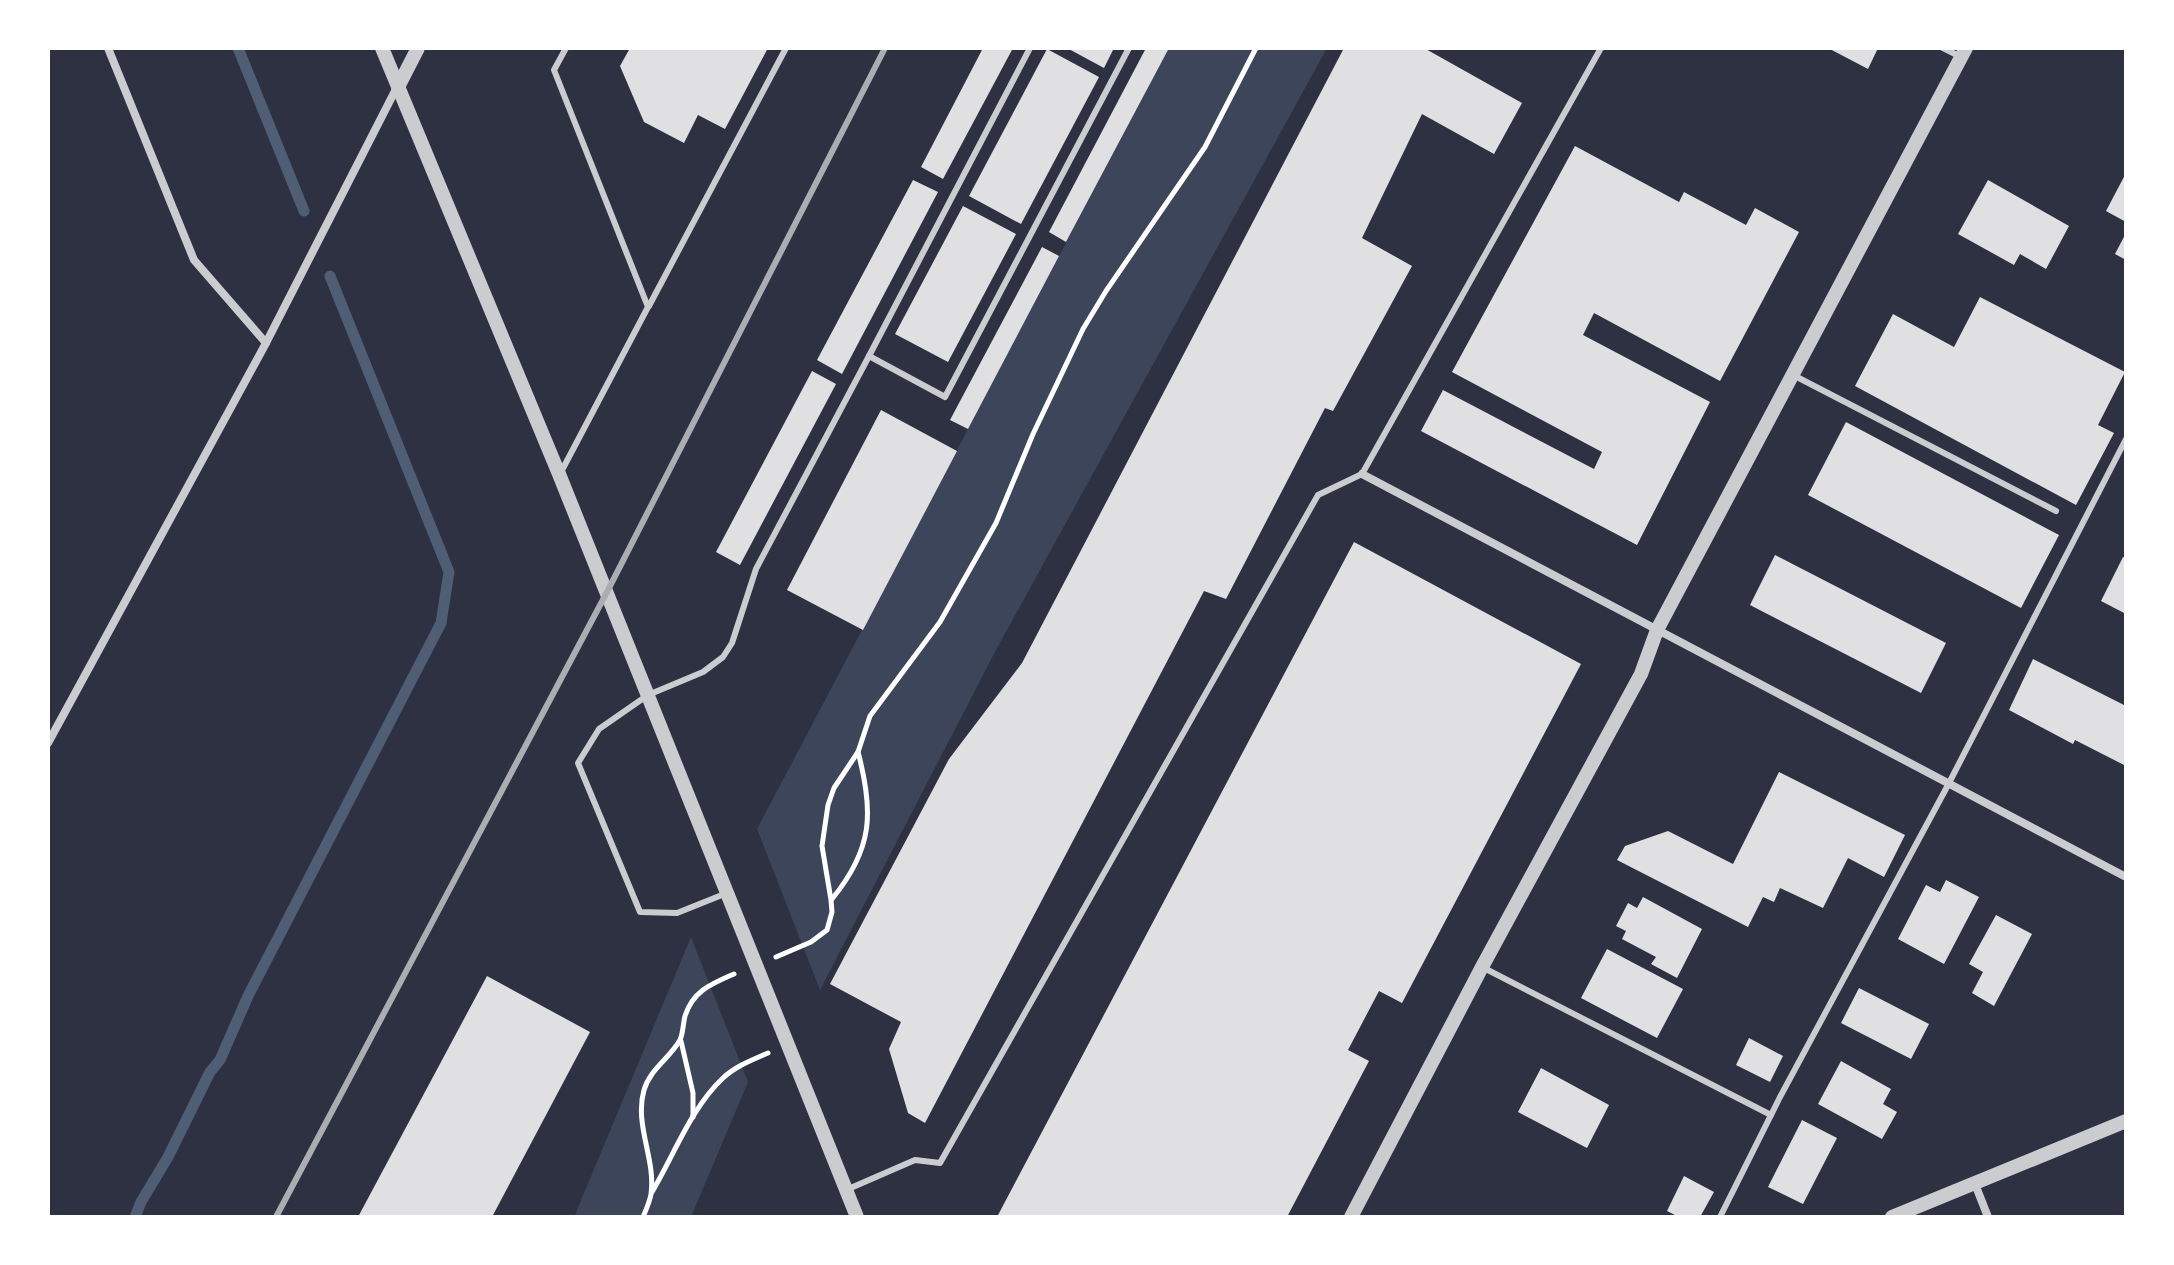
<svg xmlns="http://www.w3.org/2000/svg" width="2174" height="1265" viewBox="0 0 2174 1265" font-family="'Alegreya Sans',sans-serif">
	<rect width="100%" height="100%" fill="#2d3142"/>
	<g fill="#3c4559">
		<path d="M1169 48H1327L996 650 820 990 757 829Z"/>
		<path d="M691 937 748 1082 691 1217H574Z"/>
	</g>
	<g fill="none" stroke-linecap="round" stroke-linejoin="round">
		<g stroke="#4f5d75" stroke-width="11">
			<path d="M238 48 304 211"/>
			<path d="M135 1217 141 1202 168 1157 210 1072 220 1060 248 996 441 623 449 572 330 276"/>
		</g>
	</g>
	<g fill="#e0e0e3">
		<path d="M630 48H768L725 129 698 115 684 143 644 122 620 66Z"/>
		<path d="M983 48H1013L943 179 921 167Z"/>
		<path d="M1067 48H1114L1104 68Z"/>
		<path d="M1146 48H1169L1066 242 1049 232Z"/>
		<path d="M1344 48H1424L1522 103 1494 154 1422 114 1362 238 1412 266 1333 411 1325 408 1226 599 1204 591 925 1123 908 1113 889 1049 901 1022 830 984 949 759 1022 663Z"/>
		<path d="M1828 48H1878L1868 69Z"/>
		<path d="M1047 49 1099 77 1021 224 969 196Z"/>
		<path d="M1575 146 1679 202 1684 192 1746 225 1755 208 1799 232 1720 381 1594 313 1583 335 1710 402 1637 545 1421 431 1443 390 1594 469 1602 452 1452 372Z"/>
		<path d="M2126 173V222L2106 211Z"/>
		<path d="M913 180 938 192 842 374 817 360Z"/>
		<path d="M1988 180 2069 226 2046 269 2020 254 2014 265 1958 234Z"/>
		<path d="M963 206 1016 234 948 362 895 334Z"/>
		<path d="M2126 233V260L2115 254Z"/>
		<path d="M1042 247 1059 256 968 429 950 420Z"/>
		<path d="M1980 297 2125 372 2098 425 2114 433 2076 505 1855 386 1893 314 1954 347Z"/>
		<path d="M812 371 836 384 740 565 716 552Z"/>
		<path d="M881 410 957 451 863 630 787 590Z"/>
		<path d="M1846 422 2059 535 2021 608 1808 495Z"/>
		<path d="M1354 542 1581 664 1402 1003 1379 991 1348 1050 1369 1061 1287 1217H997Z"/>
		<path d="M1775 555 1946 643 1921 693 1750 605Z"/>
		<path d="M2123 557 2126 558V614L2101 601Z"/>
		<path d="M2033 659 2126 706V766L2075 740 2073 744 2009 710Z"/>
		<path d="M1779 772 1905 835 1884 877 1848 858 1823 908 1780 888 1774 902 1763 897 1748 927 1617 860 1625 846 1668 831 1733 864Z"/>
		<path d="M1946 880 1979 897 1944 964 1898 939 1926 885 1940 892Z"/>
		<path d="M1643 897 1702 929 1677 978 1651 964 1656 957 1622 939 1626 931 1616 926 1628 903 1637 908Z"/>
		<path d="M1996 915 2032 934 1994 1006 1972 993 1983 972 1969 964Z"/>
		<path d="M1607 949 1683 989 1657 1038 1581 998Z"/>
		<path d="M487 976 590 1032 492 1217H358Z"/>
		<path d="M1859 988 1929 1024 1911 1059 1841 1023Z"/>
		<path d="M1749 1038 1783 1056 1770 1082 1736 1065Z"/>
		<path d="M1841 1061 1891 1089 1883 1104 1897 1112 1882 1139 1818 1104Z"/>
		<path d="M1541 1068 1609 1105 1587 1148 1518 1112Z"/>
		<path d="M1802 1120 1837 1138 1803 1204 1768 1187Z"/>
		<path d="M1684 1176 1714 1192 1700 1217H1679L1667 1211Z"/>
	</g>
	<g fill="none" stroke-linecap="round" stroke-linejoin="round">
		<g stroke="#fff" stroke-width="5">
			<path d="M832 899C873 849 874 812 858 752"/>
			<path d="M776 957 811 942 827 930 832 912 831 900 822 846 828 805 834 788 858 752 870 716 940 622 996 523 1033 434 1083 329 1106 291 1205 147 1256 48"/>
			<path d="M681 1041 693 1093V1117"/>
			<path d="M652 1192C674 1155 691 1108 723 1078 736 1066 752 1060 768 1053"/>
			<path d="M643 1217C646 1210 650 1201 651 1194 656 1159 634 1125 644 1090 650 1069 670 1058 680 1040 683 1034 683 1024 685 1016 693 991 711 984 734 974"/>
		</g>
		<g stroke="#caccd0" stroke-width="6">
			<path d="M1030 48 869 356 945 397 1129 48"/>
			<path d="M1943 48 1961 57"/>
			<path d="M649 306 786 48"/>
			<path d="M1793 375 2056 511"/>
			<path d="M560 474 648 307 554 70 566 48"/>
			<path d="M727 893 677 913 640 912 578 763 599 729 648 695 703 672 723 657 732 643 756 569 869 356"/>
			<path d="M1482 967 1771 1115"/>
			<path d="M846 1190 915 1160 940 1163 1318 495 1362 474 1601 48"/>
			<path d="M1720 1217 1780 1097 1948 785 2126 439"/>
		</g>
		<g stroke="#caccd0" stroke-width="8">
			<path d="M108 48 194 260 266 343"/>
			<path d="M1362 474 2126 877"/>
			<path d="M48 743 266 343 397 87"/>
			<path d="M1975 1184 1988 1217"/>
		</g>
		<g stroke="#caccd0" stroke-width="14">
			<path d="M382 48 559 474 857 1217"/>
			<path d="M398 87 418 48"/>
			<path d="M1351 1217 1482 967 1641 674 1657 630 1966 48"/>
			<path d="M1892 1217 2126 1121"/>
		</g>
		<path stroke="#abadb3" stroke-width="6" d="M276 1217 607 592 885 48"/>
	</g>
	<rect width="2174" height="1265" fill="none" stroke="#ffffff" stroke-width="100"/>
</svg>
